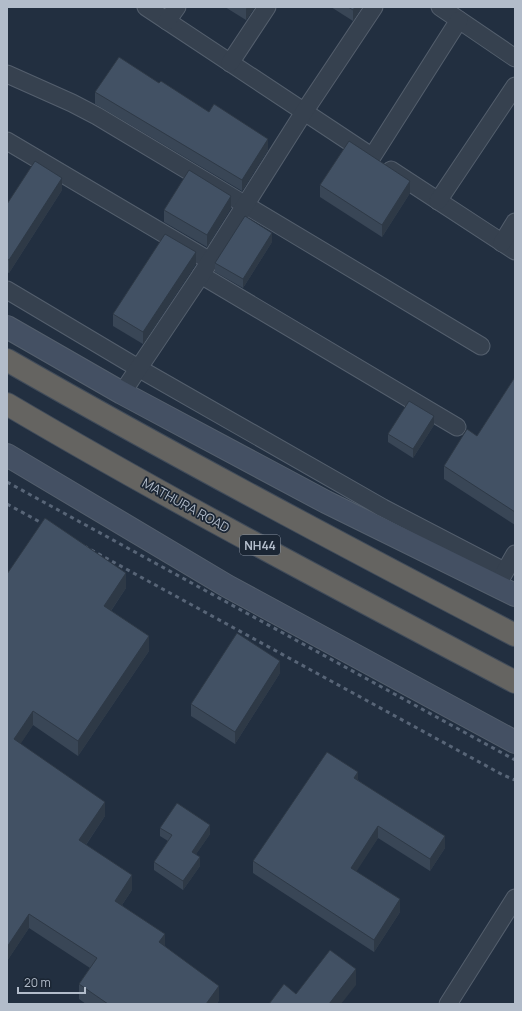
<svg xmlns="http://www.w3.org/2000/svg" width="522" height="1011" viewBox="0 0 522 1011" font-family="Manrope,sans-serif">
	<rect width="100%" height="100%" fill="#222f40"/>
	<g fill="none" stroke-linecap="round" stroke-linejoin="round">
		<defs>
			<g id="minor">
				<path d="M146 7 368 154"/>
				<path d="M440 7 515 58"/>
				<path d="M167 21 177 7"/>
				<path d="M230 63 267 7"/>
				<path d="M7 74 72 103 97 116 481 346"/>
				<path d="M7 141 210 261"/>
				<path d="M372 157 459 20"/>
				<path d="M391 170 515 251"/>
				<path d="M438 201 515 86"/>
				<path d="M502 243 515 222"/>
				<path d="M201 275 457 427"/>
				<path d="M7 290 138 368 383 508 504 571"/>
				<path d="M122 393 201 275 304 112 374 7"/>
				<path d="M500 580 515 554"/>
				<path d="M448 1004 515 898"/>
			</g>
			<g id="secondary">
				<path d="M7 327 122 393 326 502 515 595"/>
				<path d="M7 455 227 586 515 742"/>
			</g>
			<g id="trunk">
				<path d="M7 360C174 456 344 546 515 635"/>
				<path d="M7 404C173 502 345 592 515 682"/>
			</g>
		</defs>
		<use href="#minor" stroke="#545f6d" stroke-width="19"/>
		<use href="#secondary" stroke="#545f6d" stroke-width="24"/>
		<use href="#trunk" stroke="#414c5a" stroke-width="24"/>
		<use href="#minor" stroke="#36414f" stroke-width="17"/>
		<use href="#secondary" stroke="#445063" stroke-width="22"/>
		<use href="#trunk" stroke="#656461" stroke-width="22"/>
		<g stroke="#586577" stroke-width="3" stroke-dasharray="4 4" stroke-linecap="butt">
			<path d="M7 482 515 760"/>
			<path d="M7 504 51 528"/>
			<path d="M84 546 503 775 515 780"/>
		</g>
	</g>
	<g fill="#394656">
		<path d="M225 7H255L246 20Z"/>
		<path d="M331 7H362L353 21Z"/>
		<path d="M159 83 268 150 242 191 95 104V92Z"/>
		<path d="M320 185 410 193 382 237 320 197Z"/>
		<path d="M62 190 9 273 7 272V204Z"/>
		<path d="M231 208 207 247 164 222V210Z"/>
		<path d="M272 242 243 288 215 272V263Z"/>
		<path d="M196 264 143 344 113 326V314Z"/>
		<path d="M515 377V525L444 479V466L477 436Z"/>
		<path d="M434 425 413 458 388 442V434Z"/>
		<path d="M7 574 126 588 111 611 149 651 78 756 33 725 20 744 105 816 86 845 132 890 122 905 165 946 219 1000 217 1004H86L79 999V984L90 968 29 928 7 961Z"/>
		<path d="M280 673 235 744 191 716V704Z"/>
		<path d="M358 780 445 848 430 871 378 838 356 871 400 912 374 952 253 873V861Z"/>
		<path d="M160 828 210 834 196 854 200 866 183 890 154 870V862L168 841 160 836Z"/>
	</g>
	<g fill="#2e3946">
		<path d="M247 7H255L246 20V9Z"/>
		<path d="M355 7H362L353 21V10Z"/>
		<path d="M268 139V150L242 191V180Z"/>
		<path d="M62 178V190L9 273V260Z"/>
		<path d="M410 181V193L382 237V225Z"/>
		<path d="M231 196V208L207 247V235Z"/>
		<path d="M272 233V242L243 288V279Z"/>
		<path d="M196 252V264L143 344V332Z"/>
		<path d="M434 416V425L413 458V449Z"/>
		<path d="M126 573V588L104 621V606Z"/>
		<path d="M149 636V651L78 756V741Z"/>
		<path d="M280 661V673L235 744V732Z"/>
		<path d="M33 711V725L14 754V739Z"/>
		<path d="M358 772V784L354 778Z"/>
		<path d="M105 802V816L79 855V840Z"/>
		<path d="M210 825V834L192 860V852Z"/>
		<path d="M378 826V838L351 880V868Z"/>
		<path d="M445 836V848L430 871V859Z"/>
		<path d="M200 857V866L183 890V881Z"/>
		<path d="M132 875V890L115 915V901Z"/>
		<path d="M400 899V912L374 952V940Z"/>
		<path d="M29 914V928L7 961V947Z"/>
		<path d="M165 934V949L159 942Z"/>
		<path d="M356 969V985L341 1004H329Z"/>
		<path d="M219 986V1000L217 1004H206Z"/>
	</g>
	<g fill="#425164" stroke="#2e3946">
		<path d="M348 7H355L353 10Z"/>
		<path d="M119 57 159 83 161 81 209 112 214 104 268 139 242 180 95 92Z"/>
		<path d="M349 141 410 181 382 225 320 185Z"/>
		<path d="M35 161 62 178 9 260 7 259V204Z"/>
		<path d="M189 170 231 196 207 235 164 210Z"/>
		<path d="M245 216 272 233 243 279 215 263Z"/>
		<path d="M165 234 196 252 143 332 113 314Z"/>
		<path d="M515 377V512L444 466 467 429 477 436Z"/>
		<path d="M409 401 434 416 413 449 388 434Z"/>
		<path d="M45 518 126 573 104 606 149 636 78 741 33 711 14 739 105 802 79 840 132 875 115 901 165 934 159 942 219 986 206 1004H108L79 984 97 958 29 914 7 947V574Z"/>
		<path d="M237 633 280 661 235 732 191 704Z"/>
		<path d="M327 752 358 772 354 778 445 836 430 859 378 826 351 868 400 899 374 940 253 861Z"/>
		<path d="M177 803 210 825 192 852 200 857 183 881 154 862 172 835 160 828Z"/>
		<path d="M330 950 356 969 329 1004H269L284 984 296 994Z"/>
	</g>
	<g text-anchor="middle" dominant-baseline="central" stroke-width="3.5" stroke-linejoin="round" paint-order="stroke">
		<rect fill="#1b2634" stroke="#858f9d" stroke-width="1" x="240" y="535" width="40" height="20" rx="3"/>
		<g font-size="12" font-weight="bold" fill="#b2bcca">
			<text x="260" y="545">NH44</text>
		</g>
		<g font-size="13" fill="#b2bcca" stroke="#1b2634">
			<text transform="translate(186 505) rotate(29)">MATHURA ROAD</text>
		</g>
	</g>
	<rect width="522" height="1011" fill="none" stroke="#b2bcca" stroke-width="16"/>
	<path d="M18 987v6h67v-6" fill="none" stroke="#b2bcca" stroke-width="2"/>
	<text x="24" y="987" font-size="12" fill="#b2bcca" stroke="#1b2634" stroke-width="3" paint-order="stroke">20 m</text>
</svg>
